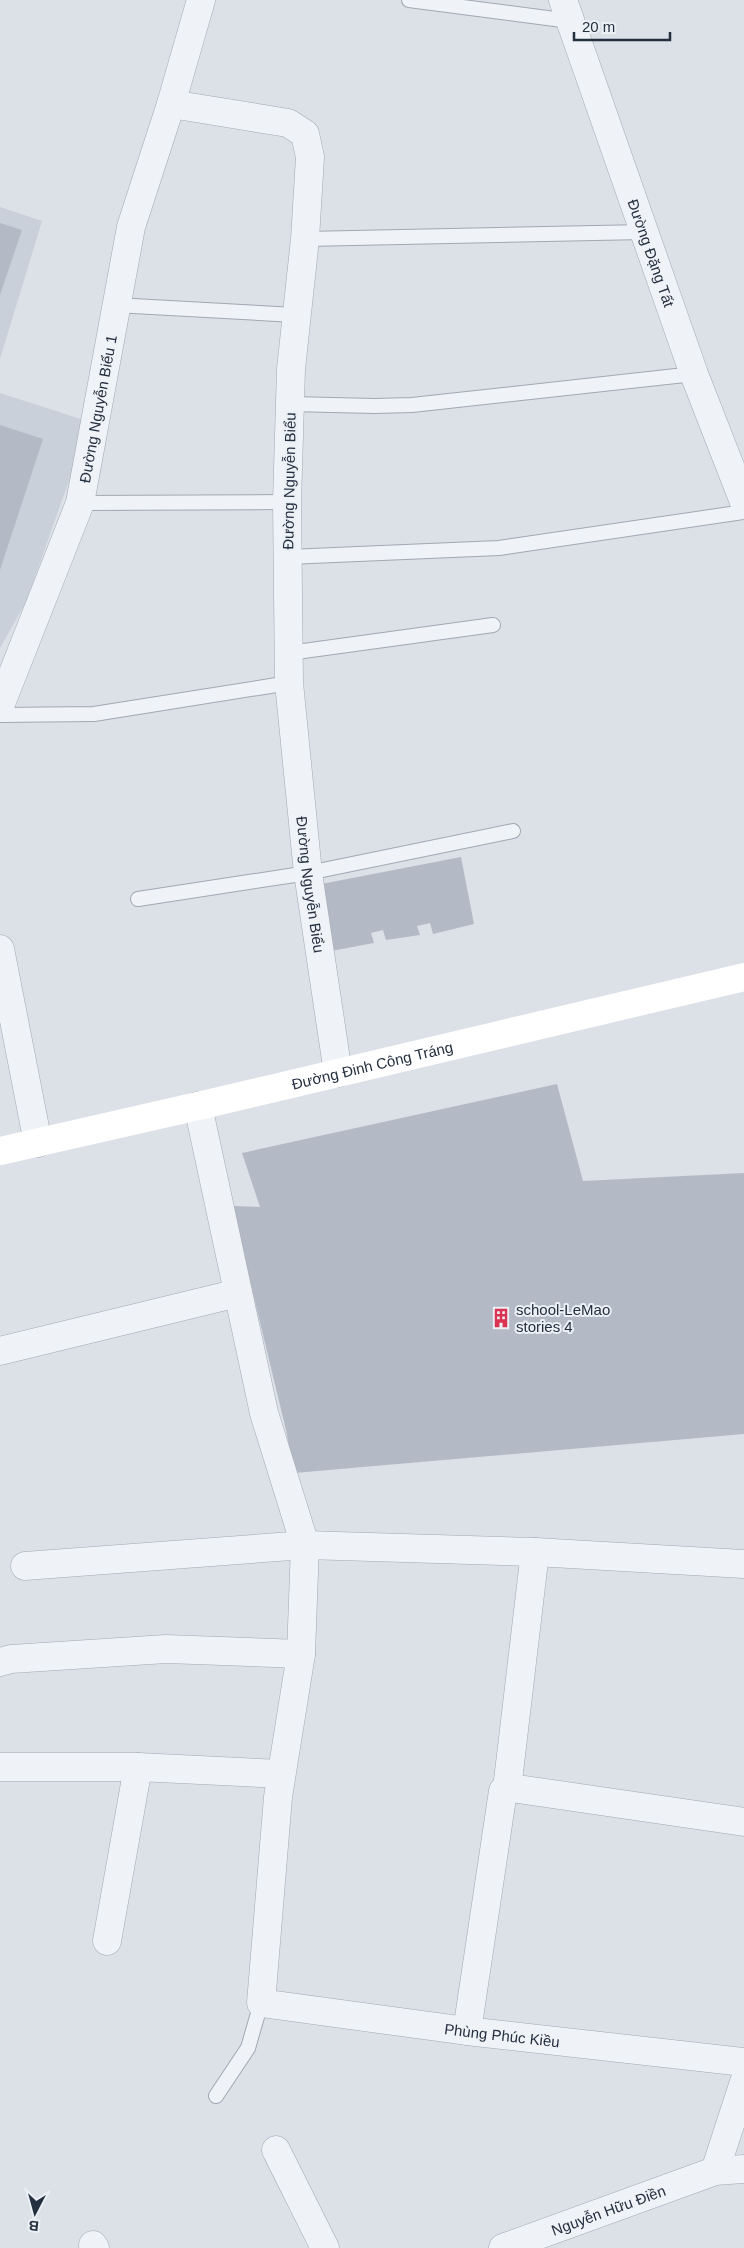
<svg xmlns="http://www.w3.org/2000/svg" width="744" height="2248" viewBox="0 0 744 2248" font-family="Arial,sans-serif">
	<rect width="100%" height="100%" fill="#dce1e8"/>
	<g fill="#cad0da">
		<path d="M0 207 42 221 0 359Z"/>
		<path d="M0 393 84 420 77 458 26 602 0 648Z"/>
	</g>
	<g fill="#b3bac5">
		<path d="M0 223 22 230 0 295Z"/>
		<path d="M0 425 43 439 0 570Z"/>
		<path d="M461 857 474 924 433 934 430 923 417 926 420 935 386 940 383 930 371 933 374 943 331 951 316 885Z"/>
		<path d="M557 1084 583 1181 744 1173V1434L294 1473 286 1430 232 1206 260 1207 242 1153Z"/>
	</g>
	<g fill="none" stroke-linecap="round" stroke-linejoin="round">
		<defs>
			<g id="lane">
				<path d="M409 0 570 21"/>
				<path d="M305 239 645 232"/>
				<path d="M115 305 295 315"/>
				<path d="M290 404 375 406 412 405 694 374"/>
				<path d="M80 503 287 502"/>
				<path d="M288 557 499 548 744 512"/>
				<path d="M289 653 493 625"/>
				<path d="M0 715 94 714 289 683"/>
				<path d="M138 899 308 873 513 831"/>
				<path d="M216 2096 248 2048 261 2003"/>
			</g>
			<g id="street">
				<path id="s1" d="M563 0 694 374 744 502"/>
				<path id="s2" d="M171 104 288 123 305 134 310 157 305 239 291 369 287 502 289 683 308 873 338 1073"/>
				<path id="s3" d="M0 706 80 503 131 227 171 104 201 0"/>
				<path d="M0 949 38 1143"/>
				<path id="s4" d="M198 1106 264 1413 305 1545 301 1654 278 1797 261 2003 467 2031 744 2062"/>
				<path d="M0 1351 238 1293"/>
				<path d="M25 1566 305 1545 535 1552 744 1564"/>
				<path d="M0 1662 11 1659 166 1649 301 1654"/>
				<path d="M0 1767H138L281 1774"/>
				<path d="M507 1789 535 1552"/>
				<path d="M107 1941 138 1767"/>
				<path d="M467 2031 503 1791 511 1788 744 1822"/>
				<path d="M276 2150 325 2248"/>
				<path d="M715 2171 744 2082"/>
				<path d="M93 2245 95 2248"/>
				<path id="s5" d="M503 2248 715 2171 744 2169"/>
			</g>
		</defs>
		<use href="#lane" stroke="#a1a8b2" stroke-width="16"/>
		<use href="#street" stroke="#a1a8b2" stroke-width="29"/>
		<use href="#lane" stroke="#eff2f6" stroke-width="14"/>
		<use href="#street" stroke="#eff2f6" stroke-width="28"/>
		<path stroke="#fff" stroke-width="28" id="s6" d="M0 1151 198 1106 744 977"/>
	</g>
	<defs>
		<symbol id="building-bare" viewBox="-9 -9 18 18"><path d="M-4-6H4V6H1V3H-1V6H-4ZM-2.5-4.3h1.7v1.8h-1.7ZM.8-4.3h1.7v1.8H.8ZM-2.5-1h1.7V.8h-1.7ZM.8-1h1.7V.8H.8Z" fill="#db3351" stroke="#ebf0f5" stroke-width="2.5" paint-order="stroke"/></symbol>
	</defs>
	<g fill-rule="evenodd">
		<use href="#building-bare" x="487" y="1304" width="28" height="28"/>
	</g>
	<g text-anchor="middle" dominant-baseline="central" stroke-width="4" stroke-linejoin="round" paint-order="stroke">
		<g font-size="15" fill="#242f3f" stroke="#ebf0f5">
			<text stroke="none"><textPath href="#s1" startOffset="268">Đường Đặng Tất</textPath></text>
			<text stroke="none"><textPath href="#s3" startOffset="314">Đường Nguyễn Biểu 1</textPath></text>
			<text transform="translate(289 481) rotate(-89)">Đường Nguyễn Biểu</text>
			<text stroke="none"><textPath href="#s2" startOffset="892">Đường Nguyễn Biểu</textPath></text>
			<text stroke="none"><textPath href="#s6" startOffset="382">Đường Đinh Công Tráng</textPath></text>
			<text stroke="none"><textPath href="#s4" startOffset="1156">Phùng Phúc Kiều</textPath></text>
			<text stroke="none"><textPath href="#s5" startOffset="112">Nguyễn Hữu Điền</textPath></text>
		</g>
		<g font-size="15" fill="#242f3f" stroke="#ebf0f5" text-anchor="start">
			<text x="516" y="1309">school-LeMao<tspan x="516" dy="17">stories 4</tspan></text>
		</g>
	</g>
	<g transform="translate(35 2213) rotate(186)" stroke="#ebf0f5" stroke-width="4" paint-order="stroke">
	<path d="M0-4L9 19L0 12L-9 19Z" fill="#242f3f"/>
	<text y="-8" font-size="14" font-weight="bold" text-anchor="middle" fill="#242f3f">B</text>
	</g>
	<path d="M574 32v8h96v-8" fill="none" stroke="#242f3f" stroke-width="2.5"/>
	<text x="582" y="32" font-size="15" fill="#242f3f" stroke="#ebf0f5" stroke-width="4" paint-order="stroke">20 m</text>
</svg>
